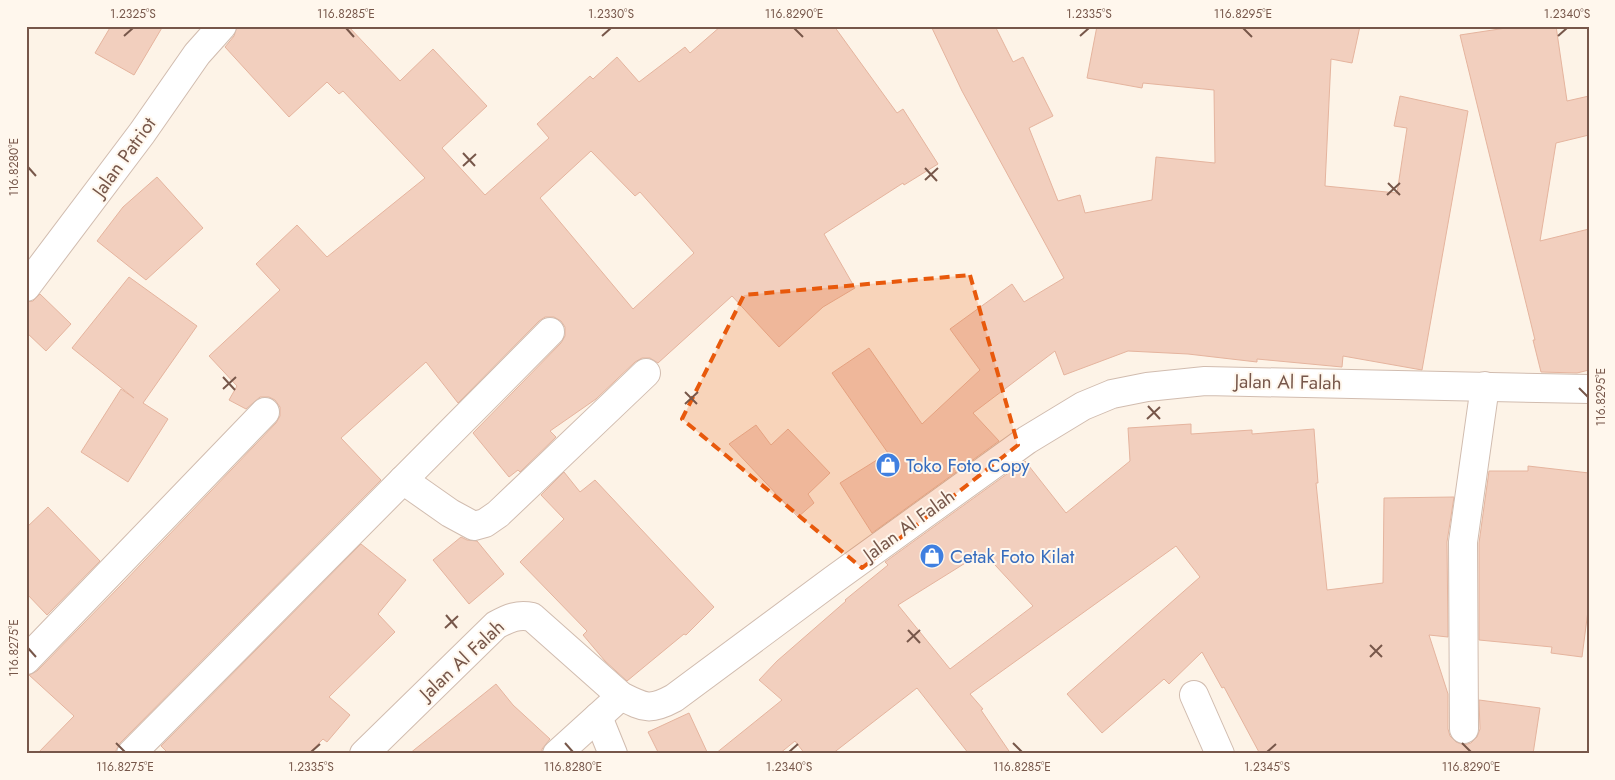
<svg xmlns="http://www.w3.org/2000/svg" width="1615" height="780" viewBox="0 0 1615 780" font-family="Jost,sans-serif">
	<rect width="100%" height="100%" fill="#fdf3e7"/>
	<g fill="#f2cfbe" stroke="#e5b49e" fill-rule="evenodd">
		<path d="M111 26H163L134 75 95 53Z"/>
		<path d="M237 26H348L400 81 433 49 487 106 442 148 485 195 549 138 537 124 590 76 593 79 617 57 639 82 685 47 690 53 721 26H834L897 113 903 109 938 164 904 185 903 183 824 234 855 288 823 307 779 347 732 296 658 363 650 358H642L635 362 596 399 550 431 556 437 520 472 518 470 509 477 473 433 561 343 565 336V327L561 321 554 317H545L539 321 458 403 426 362 341 438 381 480 120 743 116 750V754H37L74 716 29 675 37 671 122 584 276 423 280 416V407L275 400 269 397H260L246 409 229 400 237 386 209 356 280 290 256 264 297 225 327 257 425 178 343 91 339 94 327 82 289 117 225 47 234 36ZM591 151 635 196 640 192 694 253 633 309 540 198Z"/>
		<path d="M931 26H995L1013 62 1023 57 1053 116 1029 128 1058 201 1080 195 1085 213 1152 200 1156 157 1215 163 1214 90 1143 83 1142 88 1087 78 1097 26H1360L1352 63 1331 59 1325 186 1397 193 1407 128 1394 126 1400 96 1468 111 1422 370 1343 356 1342 367 1257 359V362L1188 354 1128 351 1064 375 1055 351 973 413 999 441 872 533 840 483 888 453 832 373 869 348 922 424 980 370 950 329 1012 284 1024 302 1064 278 962 91Z"/>
		<path d="M1519 26H1556L1567 101 1589 96V135L1556 143 1540 241 1589 229V370L1577 373 1541 372 1533 340H1535L1460 35Z"/>
		<path d="M157 177 203 228 146 280 97 241 123 207Z"/>
		<path d="M129 277 197 326 143 403 168 419 128 482 81 452 121 389 134 398 72 348Z"/>
		<path d="M40 294 71 324 46 351 26 332V302L33 301Z"/>
		<path d="M1191 424V434L1252 430V434L1314 429 1318 483H1316L1327 590 1383 583 1384 498 1454 497 1447 542 1448 637 1429 635 1448 694V729L1450 736 1456 742 1464 745 1471 743 1477 737 1480 729 1479 700 1540 708 1533 754H1260L1224 687 1222 688 1202 652 1169 684 1164 679 1102 733 1067 694 1200 577 1176 546 970 694 983 709 981 710 1011 754H969L917 688 832 754H805L795 741 779 754H715L782 700 759 680 777 661 846 601 845 600 888 565 885 562 1025 461 1066 513 1130 461 1128 428ZM983 552 1033 606 950 669 898 605Z"/>
		<path d="M756 425 771 445 788 429 830 473 808 494 814 503 798 517 729 444Z"/>
		<path d="M1528 466 1589 473V603L1582 657 1551 653 1552 647 1479 640V543L1489 471H1528Z"/>
		<path d="M564 472 580 492 595 480 714 607 686 635 684 634 627 681 605 661 583 635 587 631 520 562 564 519 541 495Z"/>
		<path d="M48 507 100 561 47 615 26 593V528Z"/>
		<path d="M461 537 467 540 477 541 504 574 469 604 433 560Z"/>
		<path d="M361 544 406 580 378 614 395 632 329 697 350 715 327 742 323 739 308 754H169L161 746Z"/>
		<path d="M496 684 513 705 550 739 542 749V754H409Z"/>
		<path d="M689 713 708 754H659L648 732Z"/>
	</g>
	<g fill="none" stroke-linecap="round" stroke-linejoin="round">
		<defs>
			<g id="minor">
				<path d="M26 287 142 133 197 54 222 26"/>
				<path d="M403 480 450 513 474 526 485 523 498 514 646 373"/>
				<path d="M26 660 265 412"/>
				<path d="M1194 695 1220 754"/>
				<path d="M598 717 613 754"/>
				<path d="M1464 729 1463 542 1485 386"/>
				<path d="M131 754 550 332"/>
				<path d="M364 754 496 625C509 618 518 614 532 617L621 696C645 708 650 711 674 698L833 580 1027 440 1083 406 1112 394 1147 387 1205 381 1589 389"/>
				<path d="M557 754 621 696"/>
			</g>
		</defs>
		<use href="#minor" stroke="#d1bcaf" stroke-width="30"/>
		<use href="#minor" stroke="#fff" stroke-width="28"/>
	</g>
	<path fill="#e8590c" fill-opacity="0.2" stroke="#e8590c" stroke-width="4" stroke-dasharray="10 6" stroke-linejoin="round" d="M970 275 1018 445 862 568 682 419 744 295Z"/>
	<path fill="none" stroke="#77574a" stroke-width="2" d="M346 28 354 37M794 28 803 37M1243 28 1252 37M124 36 133 28M602 36 611 28M1080 36 1089 28M1558 36 1567 28M463 153 475 166M463 166 476 154M28 167 36 176M925 168 937 181M925 180 938 168M1388 183 1400 195M1387 195 1400 183M223 377 235 390M1579 388 1588 397M223 389 236 377M685 392 697 404M685 404 698 392M1148 406 1160 419M1147 419 1160 407M446 615 457 628M445 628 458 616M908 630 920 643M907 642 920 630M1370 645 1382 657M28 648 36 657M1370 657 1382 645M116 743 125 752M565 743 573 752M1013 743 1022 752M1462 743 1471 752M311 752 320 744M789 752 798 744M1267 752 1276 744"/>
	<defs>
		<symbol id="shop-disc" viewBox="-11 -11 22 22"><circle r="9.5" fill="#3f7fe0" stroke="#fff7ed"/><path d="M-5-2.5h2.3a2.7 3.5 0 0 1 5.4 0H5L5.5 6h-11ZM-1.5-2.5h3a1.5 2.3 0 0 0-3 0Z" fill="#fff"/></symbol>
	</defs>
	<g fill-rule="evenodd">
		<use href="#shop-disc" x="874" y="451" width="28" height="28"/>
		<use href="#shop-disc" x="918" y="542" width="28" height="28"/>
	</g>
	<g text-anchor="middle" dominant-baseline="central" stroke-width="4" stroke-linejoin="round" paint-order="stroke">
		<g font-size="19" fill="#77574a" stroke="#fff7ed">
			<text transform="translate(124 157) rotate(-54)">Jalan Patriot</text>
			<text transform="translate(1288 382) rotate(1)">Jalan Al Falah</text>
			<text transform="translate(909 525) rotate(-36)">Jalan Al Falah</text>
			<text transform="translate(462 660) rotate(-43)">Jalan Al Falah</text>
		</g>
		<g font-size="19" fill="#366cbe" stroke="#fff7ed" text-anchor="start">
			<text x="906" y="465">Toko Foto Copy</text>
			<text x="950" y="556">Cetak Foto Kilat</text>
		</g>
	</g>
	<rect width="1615" height="780" fill="none" stroke="#fff7ed" stroke-width="55"/>
	<rect x="28" y="28" width="1560" height="724" fill="none" stroke="#77574a" stroke-width="2"/>
	<g font-size="12" text-anchor="middle" fill="#77574a">
		<text x="133" y="18">1.2325°S</text>
		<text x="346" y="18">116.8285°E</text>
		<text x="611" y="18">1.2330°S</text>
		<text x="794" y="18">116.8290°E</text>
		<text x="1089" y="18">1.2335°S</text>
		<text x="1243" y="18">116.8295°E</text>
		<text x="1567" y="18">1.2340°S</text>
		<text transform="translate(14 167) rotate(-90)" y="4">116.8280°E</text>
		<text transform="translate(1601 397) rotate(-90)" y="4">116.8295°E</text>
		<text transform="translate(14 648) rotate(-90)" y="4">116.8275°E</text>
		<text x="125" y="771">116.8275°E</text>
		<text x="311" y="771">1.2335°S</text>
		<text x="573" y="771">116.8280°E</text>
		<text x="789" y="771">1.2340°S</text>
		<text x="1022" y="771">116.8285°E</text>
		<text x="1267" y="771">1.2345°S</text>
		<text x="1471" y="771">116.8290°E</text>
	</g>
</svg>
